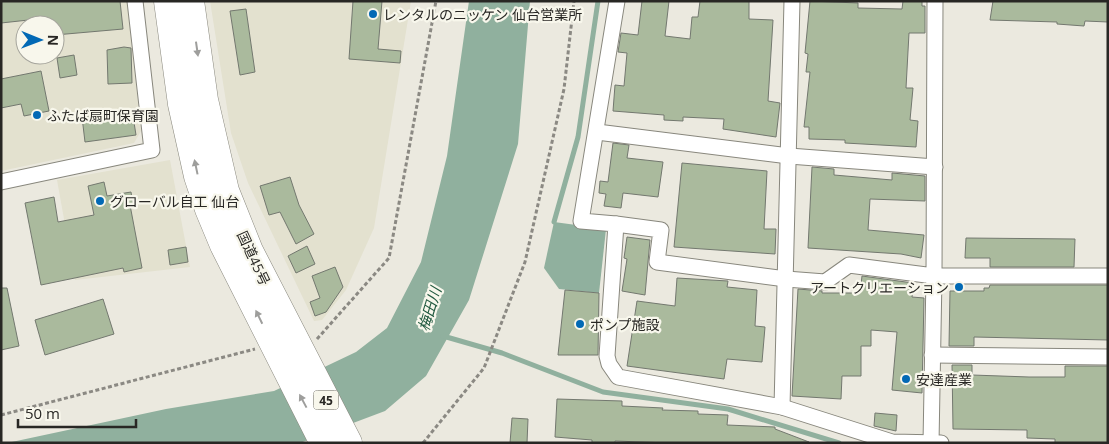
<svg xmlns="http://www.w3.org/2000/svg" width="1109" height="444" viewBox="0 0 1109 444" font-family="'Open Sans','Noto Sans JP',sans-serif">
	<rect width="100%" height="100%" fill="#ebe9df"/>
	<g fill="#e3e1cf" fill-rule="evenodd">
		<path d="M1 1H127L141 131 134 143 1 171ZM25 25H55V55H25Z"/>
		<path d="M210 1H411L374 228 346 290 322 320 314 321 248 183 231 133Z"/>
		<path d="M170 160 190 267 75 280 57 180Z"/>
	</g>
	<g fill="#90b09e">
		<path d="M469 1H530L518 144 469 300 426 376 385 411 300 443H7L166 409 274 391 356 352 387 328 421 262 447 156Z"/>
		<path d="M554 222 606 229 599 293 559 289 544 268Z"/>
	</g>
	<g fill="none" stroke-linecap="round" stroke-linejoin="round">
		<g stroke="#90b09e" stroke-width="5">
			<path d="M554 222 578 137 598 1"/>
			<path d="M443 336 502 353 603 392 728 409 839 443"/>
		</g>
	</g>
	<g fill="#aaba9d" stroke="#73786f">
		<path d="M120 1 123 29 55 35V25H48L47 18 1 23V2L4 1Z"/>
		<path d="M353 1H382L378 49 401 51 400 63 349 59Z"/>
		<path d="M642 1H669L665 36 690 39 692 17H698L700 1H749V19L773 20 768 101 780 103 776 137 723 129 724 119 683 117V121L664 120V115L613 111 615 85 624 86 627 53 618 52 621 33 638 35Z"/>
		<path d="M810 1 858 3V8L902 9 903 1H922V6H925V33H909L906 88H913L910 120 918 121 916 147 845 143V140L809 139V127H804L810 72H806L808 54 805 53Z"/>
		<path d="M993 1H1108V22L1085 21 1084 26 1057 24V22L990 20Z"/>
		<path d="M246 9 255 72 240 75 230 11Z"/>
		<path d="M124 47 131 48 132 83 108 84 107 50Z"/>
		<path d="M74 55 77 75 60 78 57 58Z"/>
		<path d="M41 71 49 111 24 116 21 104 1 108V79Z"/>
		<path d="M132 110 136 135 85 142 82 117Z"/>
		<path d="M613 143 629 145 627 158 663 162 658 197 623 193 621 208 604 206 606 194 599 193 600 181 608 182Z"/>
		<path d="M682 163 767 171 764 229H776L775 254 674 247Z"/>
		<path d="M812 167 834 169V175L892 180V173L925 176V201L870 199 868 230 924 235 921 258 901 254 808 248Z"/>
		<path d="M290 177 299 205 314 234 296 244 280 212 269 215 260 186Z"/>
		<path d="M104 182 107 196 131 192 133 205H130L142 268 124 272 123 268 41 285 25 203 54 197 58 222 94 215 88 186Z"/>
		<path d="M627 237 650 240 645 295 622 291 627 259 624 258Z"/>
		<path d="M966 238 1075 239 1074 267H990V258H965Z"/>
		<path d="M307 246 315 264 296 273 288 256Z"/>
		<path d="M186 247 188 262 170 265 168 250Z"/>
		<path d="M335 267 343 287 326 312 315 316 310 302 320 298 312 276Z"/>
		<path d="M862 276 913 283 912 297 924 298 922 393 892 390 897 332 871 330V346H861V376H842L841 399 792 396 798 289 822 291V293H860Z"/>
		<path d="M677 278 728 281 727 287 757 290 755 326 765 327 762 362 727 359 724 379 627 366 637 301 675 306Z"/>
		<path d="M990 285H1108V340L974 337V346H949L950 291H984V288H989Z"/>
		<path d="M1 288H7L19 346 1 350Z"/>
		<path d="M565 290 599 293 598 355H558Z"/>
		<path d="M103 299 114 334 45 355 35 320Z"/>
		<path d="M952 365H972V375L1029 377H1065V366H1108V443H1055V439L1027 438V430L953 429Z"/>
		<path d="M557 399 622 401V406L663 408 662 410 698 411V414L728 415 727 425 775 427V429L809 442 669 443 615 441V443H592V440L555 437Z"/>
		<path d="M875 413 897 415 896 431 874 426Z"/>
		<path d="M512 418 528 419 527 443H510Z"/>
	</g>
	<g fill="none" stroke-linecap="round" stroke-linejoin="round">
		<defs>
			<g id="street">
				<path d="M617 1 581 221 616 224 607 356 609 364 618 377 782 407 892 442 941 443"/>
				<path d="M597 132 789 156 935 167"/>
				<path d="M1 182 152 150 135 1"/>
				<path d="M616 224 661 230 657 262 786 279 825 282 849 265 934 276 935 1"/>
				<path d="M932 355 1108 357"/>
				<path d="M782 407 792 1"/>
				<path d="M931 443 934 276H1108"/>
			</g>
			<g id="highway">
				<path d="M168 1 182 104 198 176 209 209 224 245 324 443"/>
				<path d="M190 1 204 100 225 191 249 251 348 443"/>
			</g>
		</defs>
		<use href="#street" stroke="#88877d" stroke-width="17"/>
		<use href="#highway" stroke="#88877d" stroke-width="29"/>
		<g stroke="#8b8983" stroke-width="3" stroke-dasharray="4 2.5" stroke-linecap="butt">
			<path d="M317 339 389 258 436 1"/>
			<path d="M1 415 255 349"/>
			<path d="M423 443 484 368 525 262 564 89 574 1"/>
		</g>
		<use href="#street" stroke="#fff" stroke-width="15"/>
		<use href="#highway" stroke="#fff" stroke-width="28"/>
	</g>
	<defs><path id="oneway-solid" d="M-6-.8H1V-3.2L6.5 0L1 3.2V.8H-6Z" transform="scale(1.25)"/></defs>
	<g fill="#9e9e9c">
		<use href="#oneway-solid" transform="translate(197 49) rotate(82)"/>
		<use href="#oneway-solid" transform="translate(196 167) rotate(-102)"/>
		<use href="#oneway-solid" transform="translate(259 317) rotate(-116)"/>
		<use href="#oneway-solid" transform="translate(303 401) rotate(-118)"/>
	</g>
	<g fill="#0269b5" stroke="#f8f7ec" stroke-width="2">
		<circle cx="373" cy="14" r="5"/>
		<circle cx="37" cy="115" r="5"/>
		<circle cx="100" cy="201" r="5"/>
		<circle cx="959" cy="287" r="5"/>
		<circle cx="580" cy="324" r="5"/>
		<circle cx="906" cy="379" r="5"/>
	</g>
	<g text-anchor="middle" dominant-baseline="central" stroke-width="4.5" stroke-linejoin="round" paint-order="stroke">
		<rect fill="#f8f7ec" stroke="#666560" stroke-width="1" x="313.5" y="390.5" width="25" height="19" rx="4"/>
		<g font-size="12" font-weight="bold" fill="#282724">
			<text x="326" y="400">45</text>
		</g>
		<g font-size="14" fill="#282724" stroke="#f8f7ec" text-anchor="start">
			<text x="383" y="14">レンタルのニッケン 仙台営業所</text>
			<text x="47" y="115">ふたば扇町保育園</text>
			<text x="110" y="201">グローバル自工 仙台</text>
			<text x="949" y="287" text-anchor="end">アートクリエーション</text>
			<text x="590" y="324">ポンプ施設</text>
			<text x="916" y="379">安達産業</text>
		</g>
		<g font-size="14" fill="#282724" stroke="#f8f7ec">
			<text transform="translate(254 258) rotate(65)">国道45号</text>
		</g>
		<g font-size="15" font-style="italic" fill="#225a40" stroke="#f8f7ec">
			<text transform="translate(429 309) rotate(-73)">梅田川</text>
		</g>
	</g>
	<rect width="1109" height="444" fill="none" stroke="#282724" stroke-width="5"/>
	<g transform="translate(40 40) rotate(91)"><circle r="24" fill="#f8f7ec" stroke="#a5a49c"/>
	<path d="M0-4L9 19L0 12L-9 19Z" fill="#0269b5"/>
	<text y="-8" font-size="14" font-weight="bold" text-anchor="middle" fill="#282724">N</text>
	</g>
	<path d="M18 419v8h118v-8" fill="none" stroke="#282724" stroke-width="2.5"/>
	<text x="25" y="419" font-size="15" fill="#282724" stroke="#f8f7ec" stroke-width="4" paint-order="stroke">50 m</text>
</svg>
